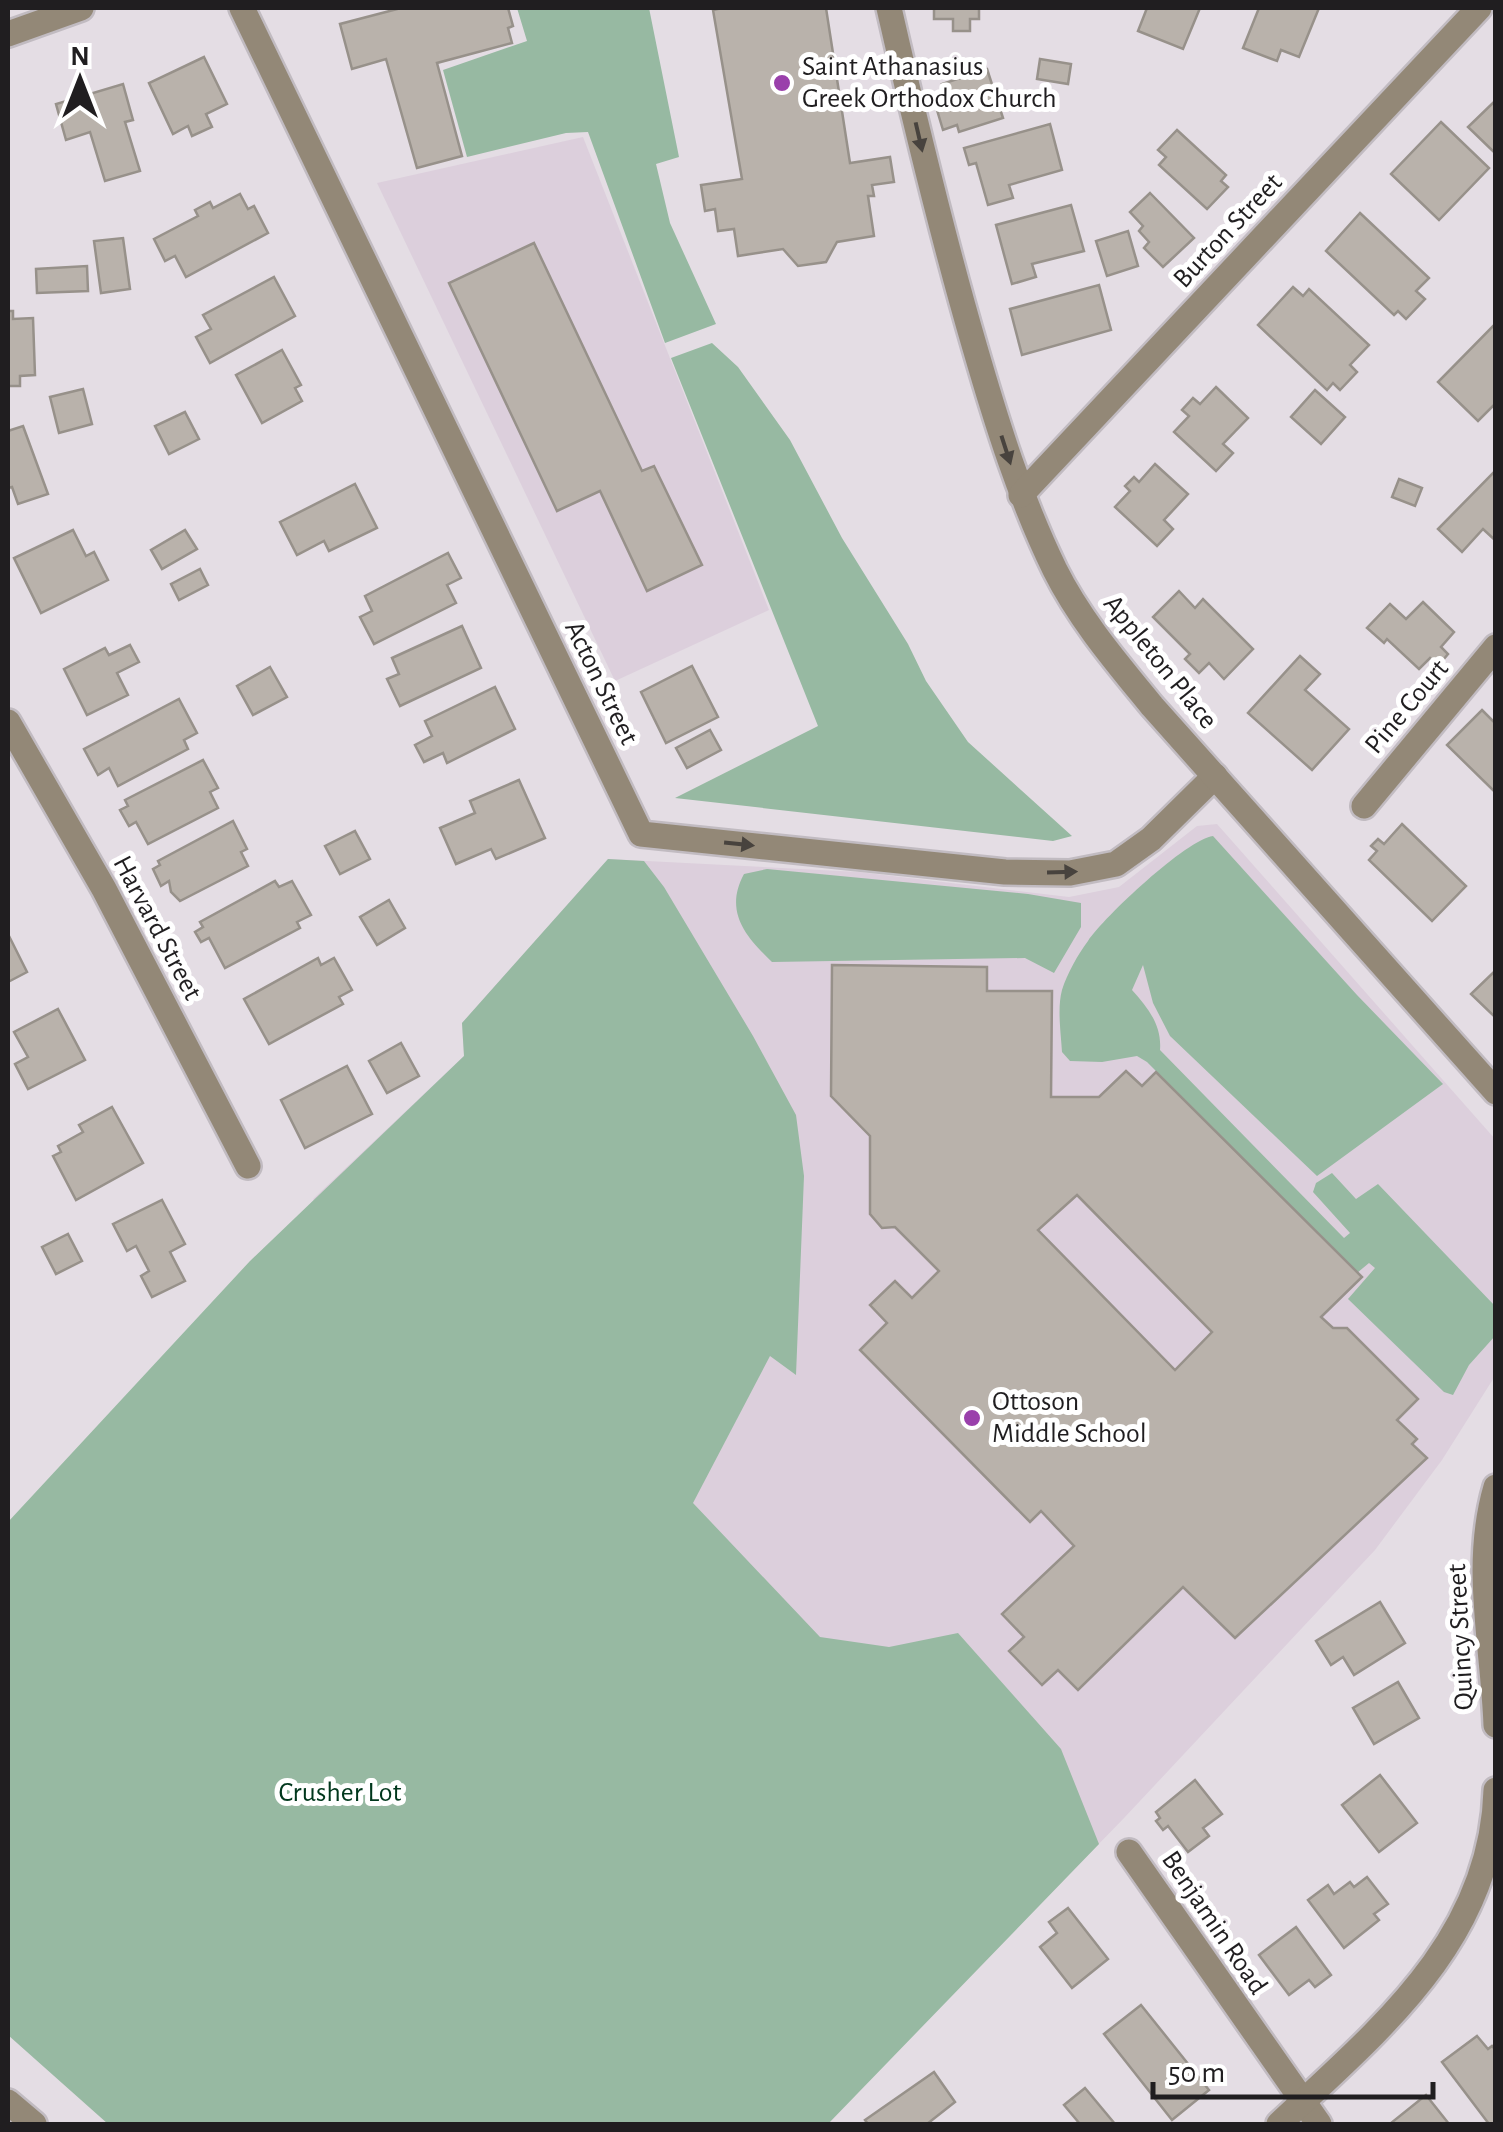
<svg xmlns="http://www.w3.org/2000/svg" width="1503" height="2132" viewBox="0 0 1503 2132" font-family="'Alegreya Sans',sans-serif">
	<rect width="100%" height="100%" fill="#e4dde4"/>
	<g fill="#dccfdc">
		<path d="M583 137 769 610 615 681 377 183Z"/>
		<path d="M1217 824 1495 1139V1376L1442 1460 1375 1550 1125 1817 924 2024 313 1199 464 1056 462 1023 608 859 859 872 1069 897 1119 887 1197 826Z"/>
	</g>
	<g fill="#97b9a2">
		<path d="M517 8H649L679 157 656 164 670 223 716 324 665 343 588 132 566 133 467 157 443 70 527 41Z"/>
		<path d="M712 343 738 367 790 440 842 538 908 644 926 681 968 742 1072 836 1053 841 675 798 818 726 671 358Z"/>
		<path d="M1213 836 1357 995 1443 1084 1317 1176 1170 1036 1153 1003 1143 965 1132 990C1148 1008 1162 1025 1160 1050L1344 1238 1350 1233 1313 1192 1316 1183 1332 1173 1356 1199 1378 1184 1495 1306V1336L1469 1365 1453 1395 1444 1392 1348 1299 1375 1268 1369 1263 1357 1273 1147 1062 1137 1056 1102 1062 1070 1061 1062 1052C1061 1034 1057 1008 1062 990 1067 974 1078 954 1088 941 1104 917 1187 839 1213 836Z"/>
		<path d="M608 859 644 861 664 887 753 1036 796 1115 804 1176 796 1375 770 1356 693 1503 820 1637 889 1647 958 1633 1061 1749 1099 1844 828 2124H108L8 2035V1522L250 1261 464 1056 462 1023Z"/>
		<path d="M767 869 1028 894 1081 903V927L1054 973 1025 958 772 962C745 936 724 911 744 874Z"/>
	</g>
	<g fill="#b9b2ab" stroke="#97918a" stroke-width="2.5" fill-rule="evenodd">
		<path d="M401 8H508L513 26 508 28 512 43 437 63 462 156 417 168 386 59 352 69 340 24Z"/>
		<path d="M722 8H826L850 163 890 157 894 182 872 185 874 196H868L874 236 837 242 826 262 798 266 783 249 738 256 734 229 718 231 715 209 705 211 701 185 742 179 713 10Z"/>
		<path d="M934 8H979V19H970V31H953V19H934Z"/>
		<path d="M1147 8H1200L1183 49 1138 31Z"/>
		<path d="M1259 8H1319L1299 57 1281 50 1277 61 1243 48Z"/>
		<path d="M204 57 227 104 206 114 212 127 192 136 188 126 173 134 149 83Z"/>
		<path d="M1040 59 1071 64 1068 84 1037 79Z"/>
		<path d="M987 69 1003 118 959 132 957 125 943 130 937 110 949 105 942 84Z"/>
		<path d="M123 84 133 120 125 122 140 171 105 181 90 132 66 140 56 104Z"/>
		<path d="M1496 100V154L1468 127Z"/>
		<path d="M1441 122 1489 168 1439 220 1391 174Z"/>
		<path d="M1050 124 1062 170 1009 185 1013 198 988 205 976 163 969 165 964 148Z"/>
		<path d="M1177 130 1226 175 1221 181 1228 187 1207 209 1159 165 1166 157 1158 150Z"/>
		<path d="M1150 193 1194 238 1163 267 1144 248 1149 242 1139 231 1143 226 1130 212Z"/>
		<path d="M240 194 248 209 254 206 268 233 186 277 175 256 165 261 154 239 198 216 195 210 210 202 213 208Z"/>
		<path d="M1071 205 1084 251 1032 264 1036 277 1012 284 996 225Z"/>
		<path d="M1360 213 1429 278 1416 291 1425 299 1406 319 1398 311 1394 315 1326 251Z"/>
		<path d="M1128 231 1138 266 1107 276 1096 241Z"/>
		<path d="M123 238 130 289 101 293 94 241Z"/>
		<path d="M534 243 642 471 654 466 702 565 647 591 600 491 557 511 449 283Z"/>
		<path d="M87 266 88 291 37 293 36 269Z"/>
		<path d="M274 277 295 316 210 363 196 337 211 329 203 315Z"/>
		<path d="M1099 285 1111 330 1022 355 1010 309Z"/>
		<path d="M1293 287 1303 296 1309 289 1369 345 1350 365 1357 372 1340 390 1333 383 1327 390 1258 325Z"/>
		<path d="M8 311H13V319L33 318 35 375 20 376V386H8Z"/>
		<path d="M1496 323V403L1478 421 1438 382Z"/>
		<path d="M282 350 301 385 295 388 302 401 262 423 236 375Z"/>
		<path d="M1216 387 1248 418 1223 444 1233 453 1216 471 1174 432 1189 416 1182 410 1193 398 1200 404Z"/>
		<path d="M83 389 92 424 59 433 50 397Z"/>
		<path d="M1315 390 1345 417 1321 444 1291 417Z"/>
		<path d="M185 412 199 439 169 454 155 426Z"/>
		<path d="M23 426 48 494 18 504 12 487 8 488V431Z"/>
		<path d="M1155 464 1188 494 1164 520 1173 529 1157 546 1115 507 1130 491 1125 486 1134 477 1139 482Z"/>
		<path d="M1495 471 1496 541 1483 529 1462 552 1438 529Z"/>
		<path d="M1399 479 1422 488 1415 506 1392 497Z"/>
		<path d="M355 484 377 528 329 551 324 541 297 555 280 522Z"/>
		<path d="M73 530 86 556 94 552 108 580 41 613 14 558Z"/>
		<path d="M185 530 197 549 162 569 151 550Z"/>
		<path d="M448 553 461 578 447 585 456 603 374 644 360 617 372 611 365 596Z"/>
		<path d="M200 569 208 585 179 600 171 584Z"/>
		<path d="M1179 591 1195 608 1203 599 1253 649 1224 679 1209 663 1199 673 1185 659 1190 654 1153 617Z"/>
		<path d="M1423 602 1454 632 1441 647 1448 654 1438 666 1430 658 1419 669 1387 639 1384 643 1367 628 1390 604 1406 619Z"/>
		<path d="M462 626 481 668 400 706 387 679 399 674 392 658Z"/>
		<path d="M130 645 139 662 117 673 128 695 87 715 64 669 105 648 109 655Z"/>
		<path d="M1300 656 1320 674 1305 690 1349 729 1312 770 1248 713Z"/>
		<path d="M692 666 718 717 666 743 641 692Z"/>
		<path d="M270 667 287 697 253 715 237 686Z"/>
		<path d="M495 687 515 729 447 763 443 753 424 762 415 745 432 736 425 721Z"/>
		<path d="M179 699 197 733 184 740 188 749 118 786 109 768 98 775 84 749Z"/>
		<path d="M1482 710 1496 724V793L1447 745Z"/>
		<path d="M710 730 721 750 687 768 676 748Z"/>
		<path d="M203 760 218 788 210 792 218 808 148 844 136 822 129 826 120 810 128 806 125 800Z"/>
		<path d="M519 780 545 838 496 859 491 849 456 864 440 828 475 813 470 801Z"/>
		<path d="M233 821 247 849 241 852 248 866 180 901 171 892 169 881 161 886 153 869 160 865 158 861Z"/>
		<path d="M1402 824 1466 886 1432 921 1369 860 1377 851 1371 846 1378 839 1384 844Z"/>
		<path d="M355 831 370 859 340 874 325 846Z"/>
		<path d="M275 881 279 887 292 881 311 915 297 922 300 928 225 968 209 938 201 942 195 932 203 927 200 922Z"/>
		<path d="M389 900 405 928 377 945 360 917Z"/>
		<path d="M8 934 27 972 8 982Z"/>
		<path d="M318 958 321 965 334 958 352 990 339 997 343 1004 269 1044 244 999Z"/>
		<path d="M832 965 987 967V991H1052L1051 1097H1099L1126 1071 1142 1086 1156 1072 1362 1277 1321 1317 1333 1328H1347L1418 1399 1397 1420 1417 1439 1412 1444 1427 1458 1235 1638 1183 1587 1078 1690 1058 1670 1042 1685 1009 1651 1024 1637 1002 1614 1074 1546 1041 1511 1030 1522 860 1350 887 1323 870 1305 895 1281 912 1298 939 1271 895 1227 882 1228 870 1214V1136L831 1096ZM1077 1195 1212 1332 1175 1370 1038 1230Z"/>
		<path d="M1496 970V1018L1471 994Z"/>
		<path d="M58 1009 85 1060 28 1089 15 1064 28 1057 14 1032Z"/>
		<path d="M401 1043 419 1076 387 1093 369 1061Z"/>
		<path d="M347 1066 372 1114 305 1148 281 1100Z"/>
		<path d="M112 1107 143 1163 76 1200 53 1156 61 1152 58 1146 83 1132 79 1125Z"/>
		<path d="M162 1200 185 1244 170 1252 185 1281 152 1297 141 1276 149 1271 136 1246 127 1251 113 1224Z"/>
		<path d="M68 1234 82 1261 56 1274 42 1247Z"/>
		<path d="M1380 1602 1405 1643 1354 1675 1343 1657 1331 1665 1316 1641Z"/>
		<path d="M1398 1682 1419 1718 1374 1744 1353 1708Z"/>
		<path d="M1380 1775 1417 1823 1379 1852 1342 1805Z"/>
		<path d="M1195 1780 1222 1814 1203 1828 1209 1836 1188 1852 1168 1826 1163 1830 1156 1821 1160 1818 1156 1812Z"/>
		<path d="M1367 1877 1388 1904 1374 1914 1379 1920 1344 1948 1308 1900 1328 1885 1334 1894 1350 1882 1354 1887Z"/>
		<path d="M1068 1908 1108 1959 1072 1988 1040 1947 1057 1933 1049 1922Z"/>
		<path d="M1296 1927 1331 1975 1315 1987 1309 1980 1289 1995 1259 1955Z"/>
		<path d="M1141 2005 1209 2090 1172 2120 1104 2034Z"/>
		<path d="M1477 2036 1488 2049 1492 2046 1496 2050V2124H1489L1442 2062Z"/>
		<path d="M934 2072 955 2102 927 2124H868L865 2120Z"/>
		<path d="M1085 2088 1115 2124H1080L1064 2105Z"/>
		<path d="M1426 2095 1449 2124H1391V2123Z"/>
	</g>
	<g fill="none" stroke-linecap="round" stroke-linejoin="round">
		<defs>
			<g id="minor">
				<path d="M242 8 641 834 1005 872 1070 873 1116 864 1151 839 1215 776"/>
				<path d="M889 8C915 122 942 235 975 348 997 424 1020 498 1055 570 1080 620 1117 663 1152 706L1496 1092"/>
				<path d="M8 34 81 8"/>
				<path d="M1021 495 1479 8"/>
				<path d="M8 722 104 889 248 1166"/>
				<path d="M1364 806 1496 647"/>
				<path d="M1496 1487C1473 1565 1493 1645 1496 1725"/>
				<path d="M1129 1852 1319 2124"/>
				<path d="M8 2102 34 2124"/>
				<path d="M1279 2124C1379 2030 1492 1939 1496 1790"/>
			</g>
		</defs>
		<use href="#minor" stroke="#c1bbc1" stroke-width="30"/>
		<use href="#minor" stroke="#938877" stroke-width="25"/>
	</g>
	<defs><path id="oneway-solid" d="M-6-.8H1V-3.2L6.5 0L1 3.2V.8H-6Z" transform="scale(2.5)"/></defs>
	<g fill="#48433e">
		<use href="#oneway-solid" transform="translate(919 137) rotate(77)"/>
		<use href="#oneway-solid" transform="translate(1006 450) rotate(72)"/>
		<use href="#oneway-solid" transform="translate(739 844) rotate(6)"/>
		<use href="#oneway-solid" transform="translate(1062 872) rotate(-2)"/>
	</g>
	<g fill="#9a40ab" stroke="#fff" stroke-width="4">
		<circle cx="782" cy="83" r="10"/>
		<circle cx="972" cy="1418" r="10"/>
	</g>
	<g text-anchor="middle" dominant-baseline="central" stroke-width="10" stroke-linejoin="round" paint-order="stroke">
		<g font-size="28" fill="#201e20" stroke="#fff" text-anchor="start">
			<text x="802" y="67">Saint Athanasius<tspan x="802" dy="32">Greek Orthodox Church</tspan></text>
			<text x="992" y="1402">Ottoson<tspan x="992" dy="32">Middle School</tspan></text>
		</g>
		<g font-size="28" fill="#201e20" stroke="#fff">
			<text transform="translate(1228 231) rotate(-47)">Burton Street</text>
			<text transform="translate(1160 662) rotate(51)">Appleton Place</text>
			<text transform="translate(601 683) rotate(64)">Acton Street</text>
			<text transform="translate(1407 707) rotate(-50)">Pine Court</text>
			<text transform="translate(157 928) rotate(62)">Harvard Street</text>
			<text transform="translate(1461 1637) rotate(-93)">Quincy Street</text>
			<text transform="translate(1214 1923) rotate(56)">Benjamin Road</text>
		</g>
		<g font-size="28" fill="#00371c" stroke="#fff">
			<text x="340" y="1793">Crusher Lot</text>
		</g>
	</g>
	<rect width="1503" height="2132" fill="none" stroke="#201e20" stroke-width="20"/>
	<g transform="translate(80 80)" stroke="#ffffff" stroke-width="8" paint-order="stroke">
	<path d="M0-8L18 38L0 25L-18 38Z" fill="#201e20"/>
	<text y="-15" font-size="28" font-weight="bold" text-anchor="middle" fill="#201e20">N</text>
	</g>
	<path d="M1153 2082v15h280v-15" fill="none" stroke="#201e20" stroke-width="5"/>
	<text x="1168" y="2082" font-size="30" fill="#201e20" stroke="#ffffff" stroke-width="8" paint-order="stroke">50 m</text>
</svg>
